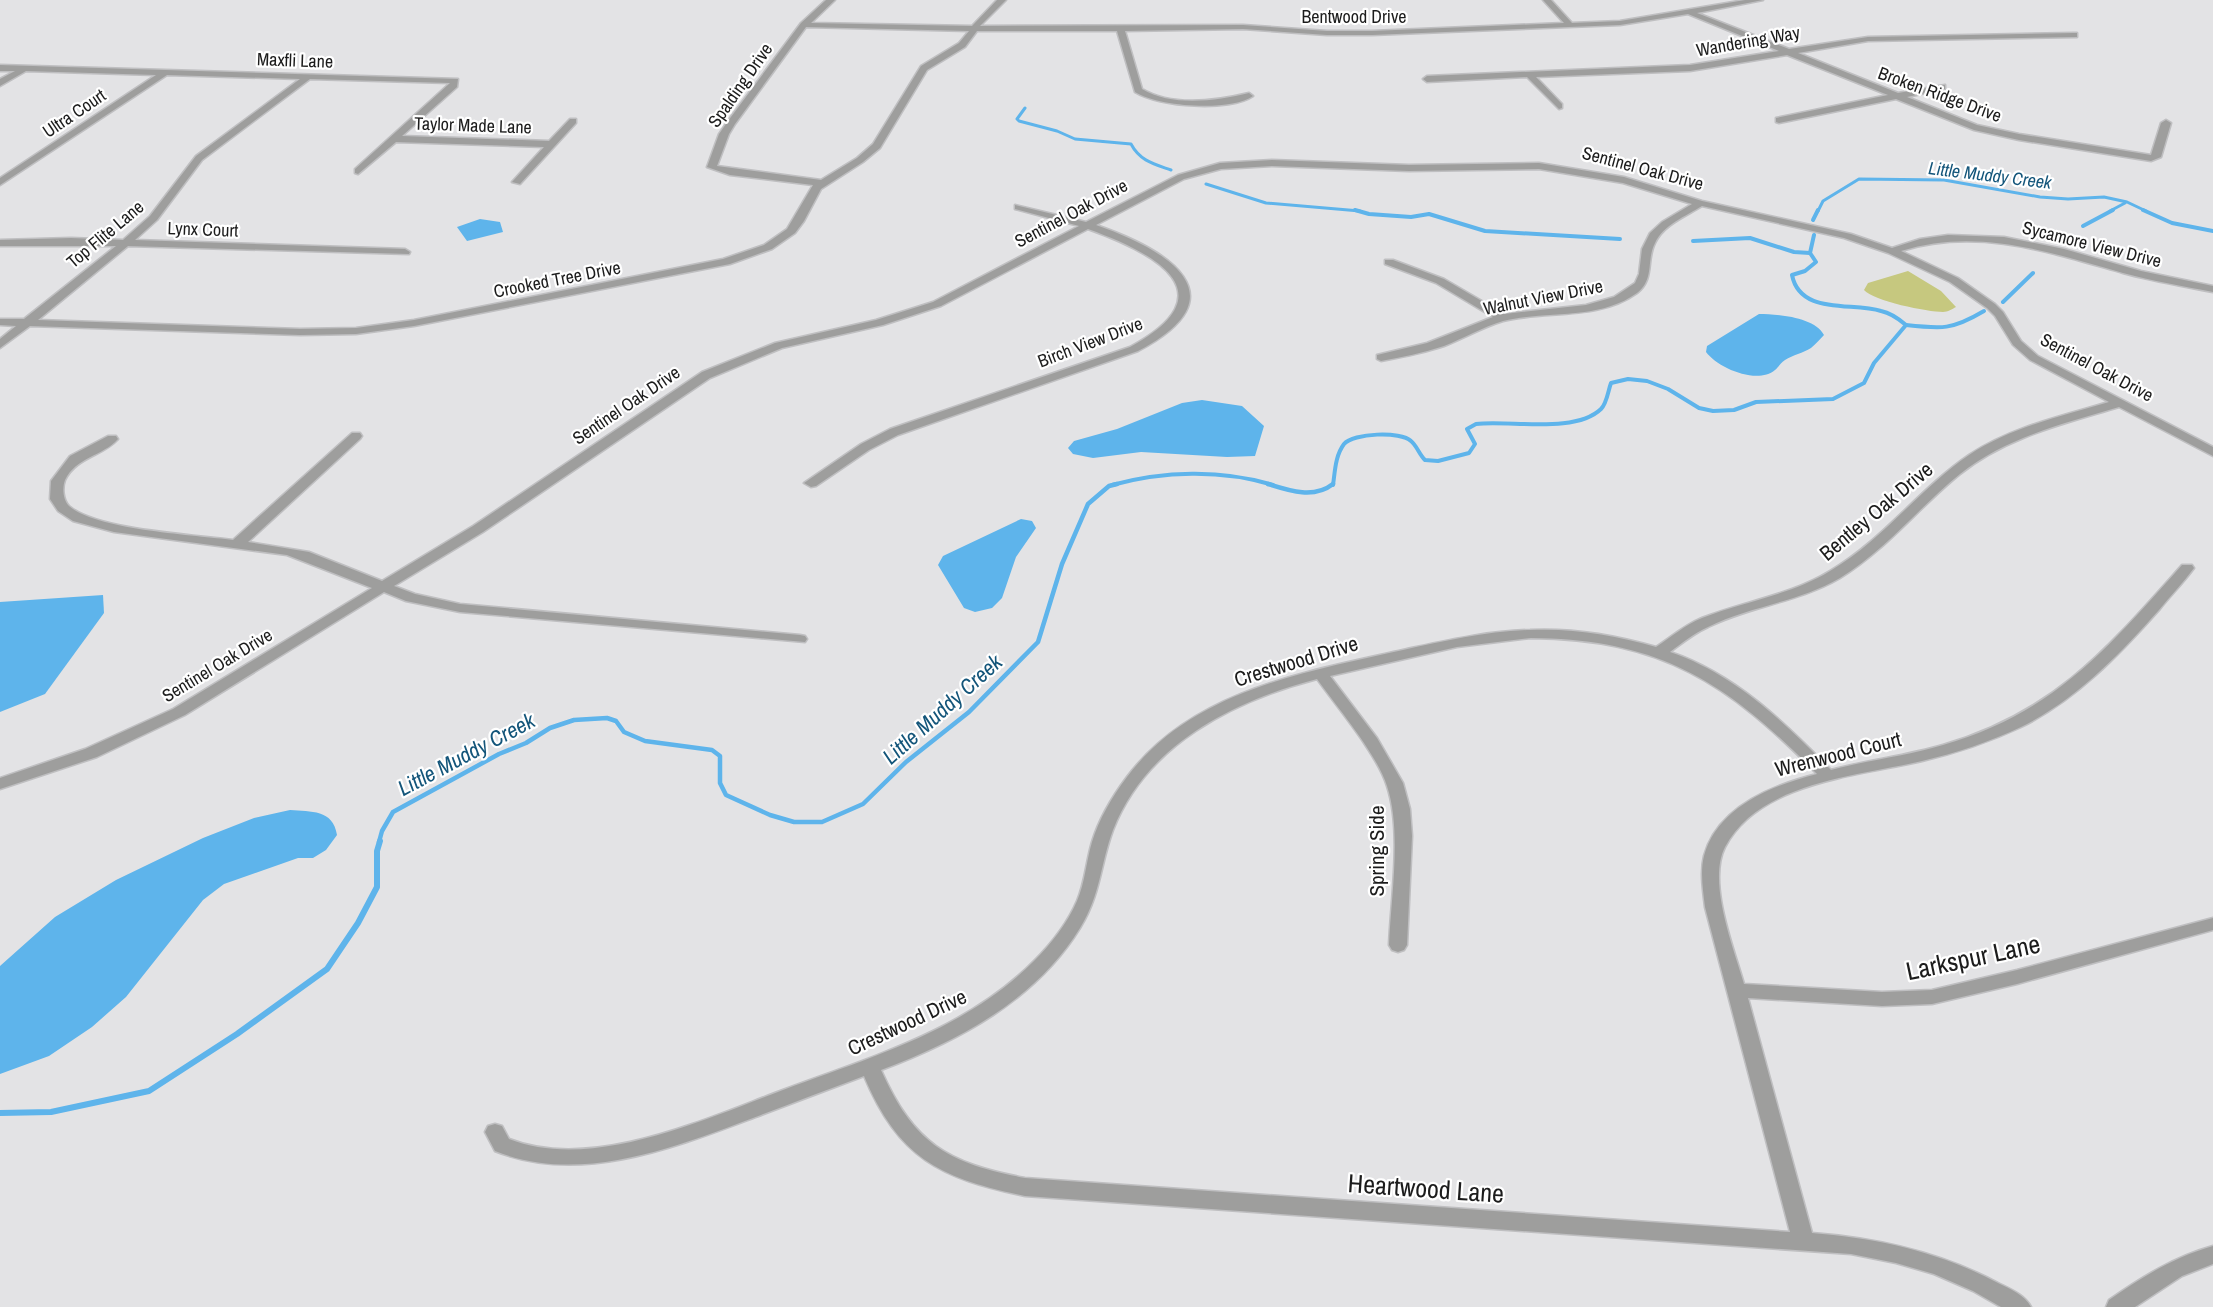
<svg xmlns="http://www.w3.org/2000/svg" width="2213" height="1307" viewBox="0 0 2213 1307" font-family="'Archivo Narrow',sans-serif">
	<rect width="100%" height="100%" fill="#e3e3e5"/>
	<path fill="#c6c87f" d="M1908 271 1941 291 1956 307C1952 309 1948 312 1943 312 1928 312 1873 301 1864 290L1868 283Z"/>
	<g fill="#5eb4eb">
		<path d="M480 219 500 222 503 232 467 241 457 227Z"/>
		<path d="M1759 314C1777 314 1815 317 1824 335 1820 339 1816 344 1811 348 1803 353 1793 355 1785 360 1780 363 1779 367 1775 370 1757 385 1718 368 1706 352L1707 346Z"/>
		<path d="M1202 400 1242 406 1264 426 1255 456 1227 457 1141 452 1093 458 1073 454 1068 448 1074 441 1117 429 1182 403Z"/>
		<path d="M1021 519 1032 521 1036 528 1016 557 1002 598 992 608 975 612 964 608 938 565 943 556Z"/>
		<path d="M103 595 104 613 45 694 0 712V602Z"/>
		<path d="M290 810C311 812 333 809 337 835L326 850 313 858H298L224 884 203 900 126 997 92 1027 49 1056 0 1074V966L55 917 116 880 203 838 254 818Z"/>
	</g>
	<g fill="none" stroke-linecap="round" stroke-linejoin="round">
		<g stroke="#5eb4eb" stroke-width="3">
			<path d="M1025 108 1017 119 1019 121 1057 131 1075 139 1131 144C1140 161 1154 164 1171 170"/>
			<path d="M1206 184 1266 203 1360 211"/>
			<path d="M1818 211 1823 201 1859 179 1944 180 2040 197 2068 199 2104 197 2127 202 2146 211"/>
			<path d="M2110 211 2125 203"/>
		</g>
		<g stroke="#5eb4eb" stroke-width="4">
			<path d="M1355 210 1369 214 1411 217 1429 214 1485 231 1620 239"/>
			<path d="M2143 210 2172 223 2213 231"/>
			<path d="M1813 220 1818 210"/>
			<path d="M2083 226 2113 210"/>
			<path d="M1693 241 1750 238 1794 252 1810 253"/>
			<path d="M2003 302 2033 273"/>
			<path d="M1906 325C1942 329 1952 330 1984 311"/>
			<path d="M1112 485C1163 471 1221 469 1273 485"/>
			<path d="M1333 485C1335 472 1335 456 1344 444 1353 433 1401 431 1411 441 1417 446 1419 454 1425 460L1438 461 1469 453 1475 444 1467 429 1476 424C1510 420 1575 434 1601 409 1607 403 1608 391 1611 383L1628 379 1647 381 1668 389 1699 408 1713 411 1734 410 1756 402 1833 399 1864 383 1874 363 1906 325C1899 319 1891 313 1881 311 1851 302 1800 315 1792 275L1805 271 1816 262 1810 253 1814 235"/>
		</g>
		<g stroke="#5eb4eb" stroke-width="4.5">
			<path d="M1268 484C1290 491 1314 499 1333 484"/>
			<path d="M379 842 382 831 393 812 499 754 526 743 550 728 574 720 607 718 616 721 624 732 645 741 712 750 720 756V783L726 795 770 815 794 822H822L863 804 906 762 969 712 1038 642 1062 564 1088 504 1109 486 1117 484"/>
		</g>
		<path stroke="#5eb4eb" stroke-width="6" d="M0 1113 51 1112 149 1091 237 1034 327 969 358 923 377 887V851L380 841"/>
		<defs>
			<g id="street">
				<path d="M826 0H835L811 23 972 26 997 0H1006L980 26 1243 25 1327 31H1372L1564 23 1543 0H1551L1572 23 1620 21 1745 0H1763L1697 13 1789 49 1868 37 2074 33H2077V37L1868 41 1798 53 1898 93 1945 85V89L1907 97 1977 125 2019 134 2151 155 2161 123 2166 120 2171 123 2161 157 2151 161 2019 140 1974 130 1896 99 1779 123 1776 122V118L1888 95 1787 55 1690 71 1536 77 1562 104V108L1559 109 1527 77 1427 82 1423 79 1427 76 1690 65 1779 51 1688 14 1620 25 1372 35H1327L1243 29 1125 31 1142 89C1172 107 1216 101 1249 93L1253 96C1230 112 1159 107 1135 92L1117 31H977L965 47 927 70 880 148 863 162 821 189 804 221 795 233 772 249 730 264 414 326 356 334 300 335 30 326 0 348V339L16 326 0 325V319H24L116 246H0V240L71 238 123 240 150 216 196 156 300 79 167 75 0 185V178L156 75 26 71 0 86V79L15 71H0V65L458 79 457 87 402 136 549 141 570 119H576V123L520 184 512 182 544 147 396 142 358 174 355 173V169L450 83 310 79 202 160 157 220 135 240 405 249 410 252 409 254 128 246 38 320 300 329 356 328 414 320 723 259 764 245 787 229 813 185 730 175 707 167 719 134 728 121 801 23ZM806 27 969 31 959 43 921 66 873 144 857 158 821 180 717 166 729 134 735 124Z"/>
				<path d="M1272 160 1409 165 1539 163 1624 177 1702 201 1851 234 1892 248 1920 239 1948 235 2004 237 2064 249 2141 271 2213 286V292C2183 286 2152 281 2123 273 2049 252 1977 227 1901 251L1958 278 1995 304 2003 312 2021 341 2038 356 2213 447V456L2119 407C2063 424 2006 437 1960 474 1919 507 1886 550 1840 578 1799 602 1750 606 1708 627 1694 633 1682 643 1670 652 1735 674 1784 722 1831 770 1868 760 1906 756 1943 745 2054 713 2108 648 2182 565H2192L2194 568C2183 583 2170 596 2159 610 2119 655 2076 700 2021 727 1989 742 1956 753 1922 761 1858 776 1759 782 1725 847 1707 882 1734 949 1744 984L1882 992 1932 990 2017 970 2213 918V930L2017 984 1932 1004 1882 1006 1748 998 1812 1233C1877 1238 1940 1252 1998 1283 2010 1289 2025 1295 2031 1307H2001L1973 1291 1934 1274 1896 1263 1851 1254 1025 1196C940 1178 899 1159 864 1076 829 1089 795 1102 761 1115 678 1146 582 1186 495 1151L485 1132 488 1126 495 1124 502 1126 509 1139C592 1172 705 1119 783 1090 871 1057 966 1030 1034 961 1051 944 1067 924 1077 901 1085 883 1086 862 1092 842 1099 819 1112 797 1127 777 1191 691 1305 672 1403 650 1445 641 1487 631 1530 630 1573 628 1615 635 1656 647 1671 637 1685 625 1702 618 1745 601 1791 595 1830 571 1883 540 1919 489 1969 455 2011 427 2062 416 2109 402L2030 360 2013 345 1995 316 1987 308 1950 282 1888 253 1844 238 1702 206C1686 216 1663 225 1655 243 1646 260 1655 279 1637 293 1598 321 1547 310 1503 321 1483 327 1464 338 1444 346 1423 353 1402 357 1381 361L1377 359V355L1427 343 1493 317 1436 283 1385 264V260H1393L1444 279 1504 314 1586 305 1614 297 1635 283 1639 274 1642 249 1650 233 1662 222 1692 204 1623 183 1539 169 1409 171 1272 166 1221 169 1184 179 1096 225C1168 250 1243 296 1138 351L898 435 869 450 816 486 811 487 804 483 861 444 890 429 1130 347C1230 293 1155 253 1088 229L941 306 883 325 782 348 710 378 483 532 394 586 415 594 460 604 800 635 805 636 807 639 805 642 460 612 406 601 384 592 185 715 97 757 0 789V778L85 749 173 709 372 588 287 555 114 532 73 521 58 511 50 499 51 481 70 456 108 436H116L118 439C103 456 76 457 65 480 62 488 63 500 69 506 96 530 195 535 233 540L352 433H360L362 436 360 439 248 542 309 552 382 581 473 526 702 372 775 343 876 320 933 302 1079 226 1015 209V205L1086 222 1178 175 1220 163ZM1531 638C1661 639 1728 683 1817 774 1773 785 1717 807 1704 856 1700 872 1703 890 1705 907L1790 1232 1025 1178C947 1163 914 1144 881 1070 958 1041 1036 1000 1080 928 1101 894 1100 865 1113 830 1146 745 1233 701 1317 679 1337 707 1377 754 1387 786 1402 831 1391 897 1389 945L1392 950 1398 952 1404 950 1407 945 1412 836 1410 809 1403 783 1377 738 1330 676 1457 647Z"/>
				<path d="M2213 1246V1264L2182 1276 2135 1307H2106L2109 1300C2142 1277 2174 1257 2213 1246Z"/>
			</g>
		</defs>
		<use href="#street" stroke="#bfbfc1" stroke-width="3"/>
		<use href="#street" fill="#9e9e9d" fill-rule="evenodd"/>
	</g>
	<g text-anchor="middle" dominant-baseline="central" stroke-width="4.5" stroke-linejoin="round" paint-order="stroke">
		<g font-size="18" fill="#1c1c1c" stroke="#fff">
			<text x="1354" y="16">Bentwood Drive</text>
			<text transform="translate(1748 41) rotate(-10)">Wandering Way</text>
			<text transform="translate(295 60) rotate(2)">Maxfli Lane</text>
			<text transform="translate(740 85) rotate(-55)">Spalding Drive</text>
			<text transform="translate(1940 94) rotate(20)">Broken Ridge Drive</text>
			<text transform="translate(74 113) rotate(-34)">Ultra Court</text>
			<text transform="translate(473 125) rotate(2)">Taylor Made Lane</text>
			<text transform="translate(1643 168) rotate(15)">Sentinel Oak Drive</text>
			<text transform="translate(1071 213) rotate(-28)">Sentinel Oak Drive</text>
			<text transform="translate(203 229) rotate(2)">Lynx Court</text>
			<text transform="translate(105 234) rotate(-40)">Top Flite Lane</text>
			<text transform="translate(2092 244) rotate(14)">Sycamore View Drive</text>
			<text transform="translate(557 279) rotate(-11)">Crooked Tree Drive</text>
			<text transform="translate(1543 297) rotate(-11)">Walnut View Drive</text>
			<text transform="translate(1090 342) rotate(-21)">Birch View Drive</text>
			<text transform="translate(2097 367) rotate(28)">Sentinel Oak Drive</text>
			<text transform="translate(626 405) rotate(-34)">Sentinel Oak Drive</text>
			<text transform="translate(217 665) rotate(-31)">Sentinel Oak Drive</text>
		</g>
		<g font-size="18" font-style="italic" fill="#13557a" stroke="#fff">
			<text transform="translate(1990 175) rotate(7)">Little Muddy Creek</text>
		</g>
		<g font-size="21" fill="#1c1c1c" stroke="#fff">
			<text transform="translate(1876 511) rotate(-40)">Bentley Oak Drive</text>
			<text transform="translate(1296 661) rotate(-17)">Crestwood Drive</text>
			<text transform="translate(1838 754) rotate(-14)">Wrenwood Court</text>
			<text transform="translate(1376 851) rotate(-90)">Spring Side</text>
			<text transform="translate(907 1022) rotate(-25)">Crestwood Drive</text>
		</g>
		<g font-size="22" font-style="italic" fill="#13557a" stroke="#fff">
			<text transform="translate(942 709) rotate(-42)">Little Muddy Creek</text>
			<text transform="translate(466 754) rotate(-28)">Little Muddy Creek</text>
		</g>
		<g font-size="26" fill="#1c1c1c" stroke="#fff">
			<text transform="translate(1973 957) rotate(-12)">Larkspur Lane</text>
			<text transform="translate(1426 1188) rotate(4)">Heartwood Lane</text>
		</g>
	</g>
</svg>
